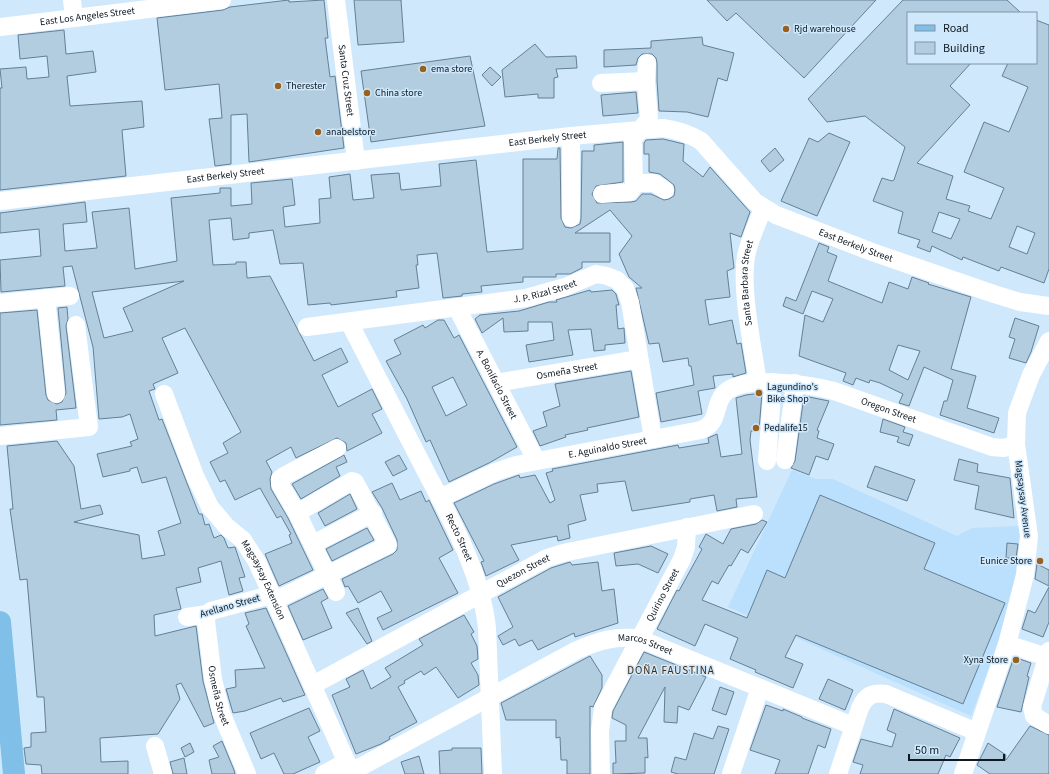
<svg xmlns="http://www.w3.org/2000/svg" width="1049" height="774" viewBox="0 0 1049 774" font-family="'Source Sans 3',sans-serif">
	<rect width="100%" height="100%" fill="#cfe8fc"/>
	<path fill="#bae0fe" d="M792 470 816 479H833L957 536 972 528 1021 526 1023 547 1015 598 971 716 728 607Z"/>
	<g fill="#b2cce0" stroke="#638097" fill-rule="evenodd">
		<path d="M289 0V2L324 0 328 38H325L330 77 335 76 344 148 249 162 247 114 231 115V164L215 166 209 119 222 118 219 84 165 90 157 18 223 10 230 7Z"/>
		<path d="M354 0H401L404 42 358 45Z"/>
		<path d="M707 0H876L804 78 736 13 727 21Z"/>
		<path d="M903 0H1007L1021 13H908V63H971L950 86 970 105 917 163 953 176 946 199 970 206 968 211 991 219 1004 188 964 172 984 122 1009 132 1028 87 1002 76 1008 63H1036V20L1049 25V269L1044 283 1001 267 999 271 963 257 962 260 932 246 930 252 917 247 920 240 898 233 903 212 873 201 882 178 892 181 894 180 905 147 865 116 827 122 808 99ZM939 212 960 219 951 239 932 232ZM1017 226 1035 233 1027 254 1009 247Z"/>
		<path d="M64 30 66 54 93 51 96 72 67 76 70 106 142 101 144 127 122 130 126 176 0 190V88H2L0 69 26 67 27 79 49 77 47 56 20 59 18 35Z"/>
		<path d="M702 37 703 45 734 53 727 81 718 78 708 117 687 112 659 111 657 81V63L656 58 652 54H642L638 58 636 65 604 67V50L651 48V41Z"/>
		<path d="M535 44 546 57 576 56 577 68 556 69 558 77 554 78V98H538V94L505 97 502 70Z"/>
		<path d="M470 56 485 126 371 142 361 71Z"/>
		<path d="M490 67 501 77 492 86 482 75Z"/>
		<path d="M636 92 638 113 603 116 601 95Z"/>
		<path d="M829 133 850 142 817 216 781 201 809 138 818 142Z"/>
		<path d="M663 139 684 144 683 161 703 177 710 167 750 212 741 237 730 233 734 268 727 271 730 297 705 300 709 325 732 320 737 344 741 343 746 373 733 377V374L713 376 715 388 698 391 702 414 661 422 656 393 694 385 691 366H689L688 358 663 362 659 343 649 344 636 288H642L629 277 619 254 632 236 610 210 575 233H610V262H582V268L570 274H556V277H523V282L481 286 482 292 462 294V296L443 298 437 253 417 255 418 265H416L419 288 396 291 397 297 331 305 330 303 308 305 303 263 280 264 273 230 249 233V238L233 240 231 218 209 220 213 265 236 264V262H246L247 278 270 276 314 361 341 348 348 362 322 375 338 407 372 389 382 409 372 414 382 433 347 451 346 443 337 438 296 458 291 447 266 461 272 472 270 479 271 489 288 518 313 570 279 586 265 554 292 543 289 535 291 534 281 516 277 518 260 488 235 500 225 480 220 482 210 462 228 453 223 443 241 432 185 328 162 338 178 373 153 384 155 389 149 391 159 420 162 419 199 514H202L205 525 209 524 214 538 221 535 224 538 228 548 235 547 245 577 239 578 243 591 229 595 221 561 198 568 201 582 176 588 181 609 154 615 155 636 196 626 203 681 214 723 204 727 181 683 176 685 180 699 158 734 100 738 101 762 128 761V774H42L41 765 26 764 24 748 31 747V733L46 732 44 697H37L27 579 20 580 10 509H13L7 446 57 441 74 466 81 509 100 505 103 514 74 522 139 535 142 559 165 555 158 531 181 523 166 477 142 483 137 467 130 469V471L103 477 97 454 132 446 130 442 138 439 130 414 122 417 99 419 93 347 72 266 63 267 65 286 1 292 0 260 41 256 39 229 0 233V213L85 202 87 222 63 224 65 251 97 248 92 212 129 208 135 269 177 261 171 198 220 193V188H231V206L252 204 251 183 292 179 295 205 283 207 285 227 320 223 319 199 331 198 329 177 350 174 353 200 374 198 371 175 399 173 401 190 441 186 439 164 476 160 487 252 523 249V159H557L558 148H560L561 218 565 227 571 228 580 224 581 218 582 151H594V145L623 142V182L596 186 592 194 597 203 631 202 636 201 642 194H651L664 200 669 199 674 196 675 190 674 185 660 174 649 172V154H644V143L646 140ZM184 281 123 308 133 331 104 338 92 292Z"/>
		<path d="M775 148 784 160 770 172 761 161Z"/>
		<path d="M819 243 829 247 827 252 837 256 828 281 882 303 889 282 908 289 912 277 929 283 928 284 971 297 951 369 976 376 967 408 999 418 994 433 940 415 944 401H947L953 380 924 367 909 406 899 403 903 394 880 383 870 380 869 383 856 378 853 385 843 381 846 373 799 356 805 315 823 322 833 299 812 291 803 314 783 306 786 297 796 301ZM898 345 920 351 908 380 889 370Z"/>
		<path d="M590 290 591 292 612 290 616 294 619 305H616L618 329 624 328 625 343 605 345V350L594 351 591 329 568 330 573 355 529 362 526 345 554 340 552 322H528V331L504 332 503 318 482 333 475 319 480 315 519 311 549 302H557L556 300Z"/>
		<path d="M67 307 68 319 66 326 76 408 56 410 57 420 0 425V313L37 310 46 395 48 400 57 404 62 402 66 393 58 308Z"/>
		<path d="M1015 318 1039 326 1031 352 1026 363 1009 358 1015 339 1009 337Z"/>
		<path d="M438 320H444L454 338 459 335 517 447 489 463 449 482 430 440 426 442 407 399 386 361 401 354 394 340 423 325 425 328ZM453 377 467 405 446 416 432 387Z"/>
		<path d="M631 371 639 417 587 428 588 430 565 435 566 437 540 446 533 431 547 426 543 412 560 406 555 384Z"/>
		<path d="M762 393 759 430 751 431 750 440 757 497 736 499 737 507 717 511 714 495 690 499V502L632 511 625 481 597 484 598 492 580 495 586 520 568 525 570 538 558 541 557 536 511 545 519 560 486 576 481 562 484 561 454 503 494 484 519 475 520 478 535 475 550 503 555 500 546 473 553 471 552 469 678 445 679 448 709 443 708 438 717 434 721 457 742 454 736 398 746 395Z"/>
		<path d="M804 396 829 401 817 430 819 431 817 438 834 444 828 460 816 456 809 475 791 468 795 461Z"/>
		<path d="M883 419 905 427 903 432 913 435 909 446 897 442 899 437 880 432Z"/>
		<path d="M344 455 347 462 336 467 340 476 301 499 292 484Z"/>
		<path d="M399 455 407 469 393 476 385 462Z"/>
		<path d="M959 459 978 464 977 472 1010 478 1014 518 975 509 979 486 954 480Z"/>
		<path d="M875 466 915 480 907 501 867 487Z"/>
		<path d="M392 483 400 500 421 491 426 502 429 500 453 550 439 558 458 593 383 630 377 618 392 611 381 591 358 603 348 586 345 587 342 579 393 554 397 550V540L382 508 372 492Z"/>
		<path d="M350 494 357 509 325 526 318 513Z"/>
		<path d="M820 495 935 543 924 569 1005 603 963 704 796 635 785 657 803 664 793 688 755 672 756 670 730 659 738 638 705 624 695 646 657 629 677 590 679 591 702 549 699 547 706 534 723 544 731 529 756 524 762 520 767 522 748 553 741 549 731 566 729 565 718 584 712 581 702 600 747 618 767 570 785 578Z"/>
		<path d="M367 528 374 540 332 561 326 549Z"/>
		<path d="M1007 543 1018 544 1016 558H1006Z"/>
		<path d="M651 546 668 554 658 573 638 564 616 566 614 553Z"/>
		<path d="M570 562 572 565 598 562 602 591 614 589 618 623 575 637 574 633 538 650 532 640 519 646 515 639 503 645 498 636 513 627 498 597 551 568Z"/>
		<path d="M1037 564 1049 570V586L1035 579Z"/>
		<path d="M1049 587V622L1043 637 1022 629 1028 610 1035 613Z"/>
		<path d="M323 589 328 598 321 602 332 628 303 640 288 606Z"/>
		<path d="M266 608 305 695 283 702 281 698 245 711 233 713 226 689 236 687 235 670 265 668 246 626 249 624 245 613Z"/>
		<path d="M358 608 372 641 367 644 346 613Z"/>
		<path d="M464 615 474 632 471 634 477 646 478 659 471 663 478 675 479 685 458 698 436 667 424 675 421 671 404 681 405 683 398 687 417 722 389 737 390 739 381 744 356 754 332 695 350 687 346 679 363 670 371 689 391 677 385 668 423 645 419 639Z"/>
		<path d="M644 652 706 677 689 710 678 706 677 723 664 722 665 687 638 738H647L648 758 645 757V773L613 774V763H616L615 741H626V725L612 718 613 711Z"/>
		<path d="M590 656 602 675V688L593 707 590 706V774H567V760H561L560 737 556 738V720H506L501 703Z"/>
		<path d="M1014 657 1031 663 1027 676 1029 677 1021 712 997 707Z"/>
		<path d="M828 679 853 690 845 710 819 699Z"/>
		<path d="M720 687 734 692 726 715 712 710Z"/>
		<path d="M766 705 783 711V709L802 717V718L831 729 825 748 818 745 808 774H775L780 760 750 750Z"/>
		<path d="M309 708 320 731 308 737 320 762 293 774H284L274 753 261 759 250 733Z"/>
		<path d="M894 709 960 738 950 757 946 755 938 774H860L863 765 853 762 861 739 892 747 896 734 887 730Z"/>
		<path d="M718 726 729 729 714 774H678L671 772 675 757 686 760 694 733 713 739Z"/>
		<path d="M1030 726 1049 735V774H990L977 765 988 743 1006 755 1005 760H1006Z"/>
		<path d="M222 741 234 770 235 774H212L209 760 219 757 213 746Z"/>
		<path d="M190 743 194 752 185 757 181 748Z"/>
		<path d="M452 748H481L482 774H440L439 751 452 750Z"/>
		<path d="M419 756 424 774H405L401 762Z"/>
		<path d="M184 758 187 774H173L170 762Z"/>
	</g>
	<g fill="none" stroke-linecap="round" stroke-linejoin="round">
		<g stroke="#fff" stroke-width="18">
			<path d="M72 0 74 18"/>
			<path id="s1" d="M336 0 356 161"/>
			<path id="s2" d="M0 27 222 0"/>
			<path d="M601 83 646 81"/>
			<path d="M571 136V218"/>
			<path d="M634 183H654L665 190"/>
			<path d="M602 194 630 192 634 186 633 139 649 119 646 81 647 63"/>
			<path id="s3" d="M0 201 571 136 663 128C677 130 688 133 701 141L755 202 776 215 872 252 994 294 1020 302 1049 306"/>
			<path d="M46 298 56 394"/>
			<path d="M0 303 70 296"/>
			<path id="s4" d="M457 308 536 460"/>
			<path id="s5" d="M349 322C374 370 399 419 424 468 450 518 481 571 487 628L493 774"/>
			<path id="s6" d="M307 327 526 298 565 287 596 274 607 276 617 280 625 288 630 302 653 439"/>
			<path id="s7" d="M496 383 639 359"/>
			<path id="s8" d="M758 383C753 348 739 284 747 252 751 237 757 223 763 209"/>
			<path id="s9" d="M164 394 195 476 210 507 227 527 243 540 257 562 352 774"/>
			<path d="M0 436 89 427 76 325"/>
			<path d="M785 460 795 383"/>
			<path d="M767 461 773 382"/>
			<path id="s10" d="M440 498 495 472 516 465 701 430C720 422 713 408 723 395 739 373 811 385 834 391L992 447 1004 448 1016 444"/>
			<path d="M313 544 373 513"/>
			<path d="M336 592 297 513 280 484V479L284 476 337 448"/>
			<path id="s11" d="M207 614 206 621 213 679 221 712 247 774"/>
			<path d="M187 617 207 614 211 611 263 597H282L388 545 355 482 352 481 297 513"/>
			<path d="M1007 644 1047 657"/>
			<path d="M1049 651 1032 707 1034 716 1049 725"/>
			<path id="s12" d="M313 685 547 558 563 553 754 514"/>
			<path d="M155 746 163 774"/>
			<path id="s13" d="M351 772 577 650C598 641 617 635 640 639L853 726"/>
			<path d="M324 774 346 762"/>
			<path id="s14" d="M601 774 600 731 603 708 682 559 686 547 687 527"/>
			<path d="M731 774 760 688"/>
			<path d="M838 774 860 708C866 695 873 692 886 694L977 732"/>
			<path d="M963 774 1007 644 1025 575 1029 536 1016 444 1017 413 1031 375 1049 341"/>
		</g>
		<path stroke="#7fbfe8" stroke-width="22" d="M0 622 14 774"/>
	</g>
	<g fill="#9a601e" stroke="#cfe8fc" stroke-width="1.5">
		<circle cx="786" cy="29" r="4"/>
		<circle cx="423" cy="69" r="4"/>
		<circle cx="278" cy="86" r="4"/>
		<circle cx="367" cy="93" r="4"/>
		<circle cx="318" cy="132" r="4"/>
		<circle cx="759" cy="393" r="4"/>
		<circle cx="756" cy="428" r="4"/>
		<circle cx="1040" cy="561" r="4"/>
		<circle cx="1016" cy="660" r="4"/>
	</g>
	<g text-anchor="middle" dominant-baseline="central" stroke-width="3" stroke-linejoin="round" paint-order="stroke">
		<g font-size="10" fill="#0e1922" stroke="#cfe8fc">
			<text stroke="none"><textPath href="#s2" startOffset="88">East Los Angeles Street</textPath></text>
			<text stroke="none"><textPath href="#s1" startOffset="81">Santa Cruz Street</textPath></text>
			<text stroke="none"><textPath href="#s3" startOffset="551">East Berkely Street</textPath></text>
			<text stroke="none"><textPath href="#s3" startOffset="227">East Berkely Street</textPath></text>
			<text stroke="none"><textPath href="#s3" startOffset="899">East Berkely Street</textPath></text>
			<text stroke="none"><textPath href="#s8" startOffset="101">Santa Barbara Street</textPath></text>
			<text stroke="none"><textPath href="#s6" startOffset="241">J. P. Rizal Street</textPath></text>
			<text stroke="none"><textPath href="#s7" startOffset="72">Osmeña Street</textPath></text>
			<text stroke="none"><textPath href="#s4" startOffset="86">A. Bonifacio Street</textPath></text>
			<text stroke="none"><textPath href="#s10" startOffset="487">Oregon Street</textPath></text>
			<text stroke="none"><textPath href="#s10" startOffset="176">E. Aguinaldo Street</textPath></text>
			<text transform="translate(1023 499) rotate(83)">Magsaysay Avenue</text>
			<text stroke="none"><textPath href="#s5" startOffset="242">Recto Street</textPath></text>
			<text stroke="none"><textPath href="#s12" startOffset="239">Quezon Street</textPath></text>
			<text stroke="none"><textPath href="#s9" startOffset="214">Magsaysay Extension</textPath></text>
			<text stroke="none"><textPath href="#s14" startOffset="194">Quirino Street</textPath></text>
			<text transform="translate(230 606) rotate(-16)">Arellano Street</text>
			<text stroke="none"><textPath href="#s13" startOffset="328">Marcos Street</textPath></text>
			<text stroke="none"><textPath href="#s11" startOffset="83">Osmeña Street</textPath></text>
		</g>
		<g font-size="10" fill="#0e1922" stroke="#cfe8fc" text-anchor="start">
			<text x="794" y="29">Rjd warehouse</text>
			<text x="431" y="69">ema store</text>
			<text x="286" y="86">Therester</text>
			<text x="375" y="93">China store</text>
			<text x="326" y="132">anabelstore</text>
			<text x="767" y="387">Lagundino's<tspan x="767" dy="12">Bike Shop</tspan></text>
			<text x="764" y="428">Pedalife15</text>
			<text x="1032" y="561" text-anchor="end">Eunice Store</text>
			<text x="1008" y="660" text-anchor="end">Xyna Store</text>
		</g>
		<g font-size="11" letter-spacing="1" fill="#462a0b" stroke="#cfe8fc">
			<text x="671" y="670">DOÑA FAUSTINA</text>
		</g>
	</g>
	<rect x="907" y="12" width="130" height="52" fill="#cfe8fc" stroke="#8295a5"/>
	<rect x="915" y="25" width="20" height="6" fill="#7fbfe8" stroke="#8295a5"/>
	<text x="943" y="32" font-size="12" fill="#0e1922">Road</text>
	<rect x="915" y="42" width="20" height="12" fill="#b2cce0" stroke="#8295a5"/>
	<text x="943" y="52" font-size="12" fill="#0e1922">Building</text>
	<path d="M909 754v6h95v-6" fill="none" stroke="#0e1922" stroke-width="2"/>
	<text x="915" y="754" font-size="12" fill="#0e1922" stroke="#cfe8fc" stroke-width="3" paint-order="stroke">50 m</text>
</svg>
